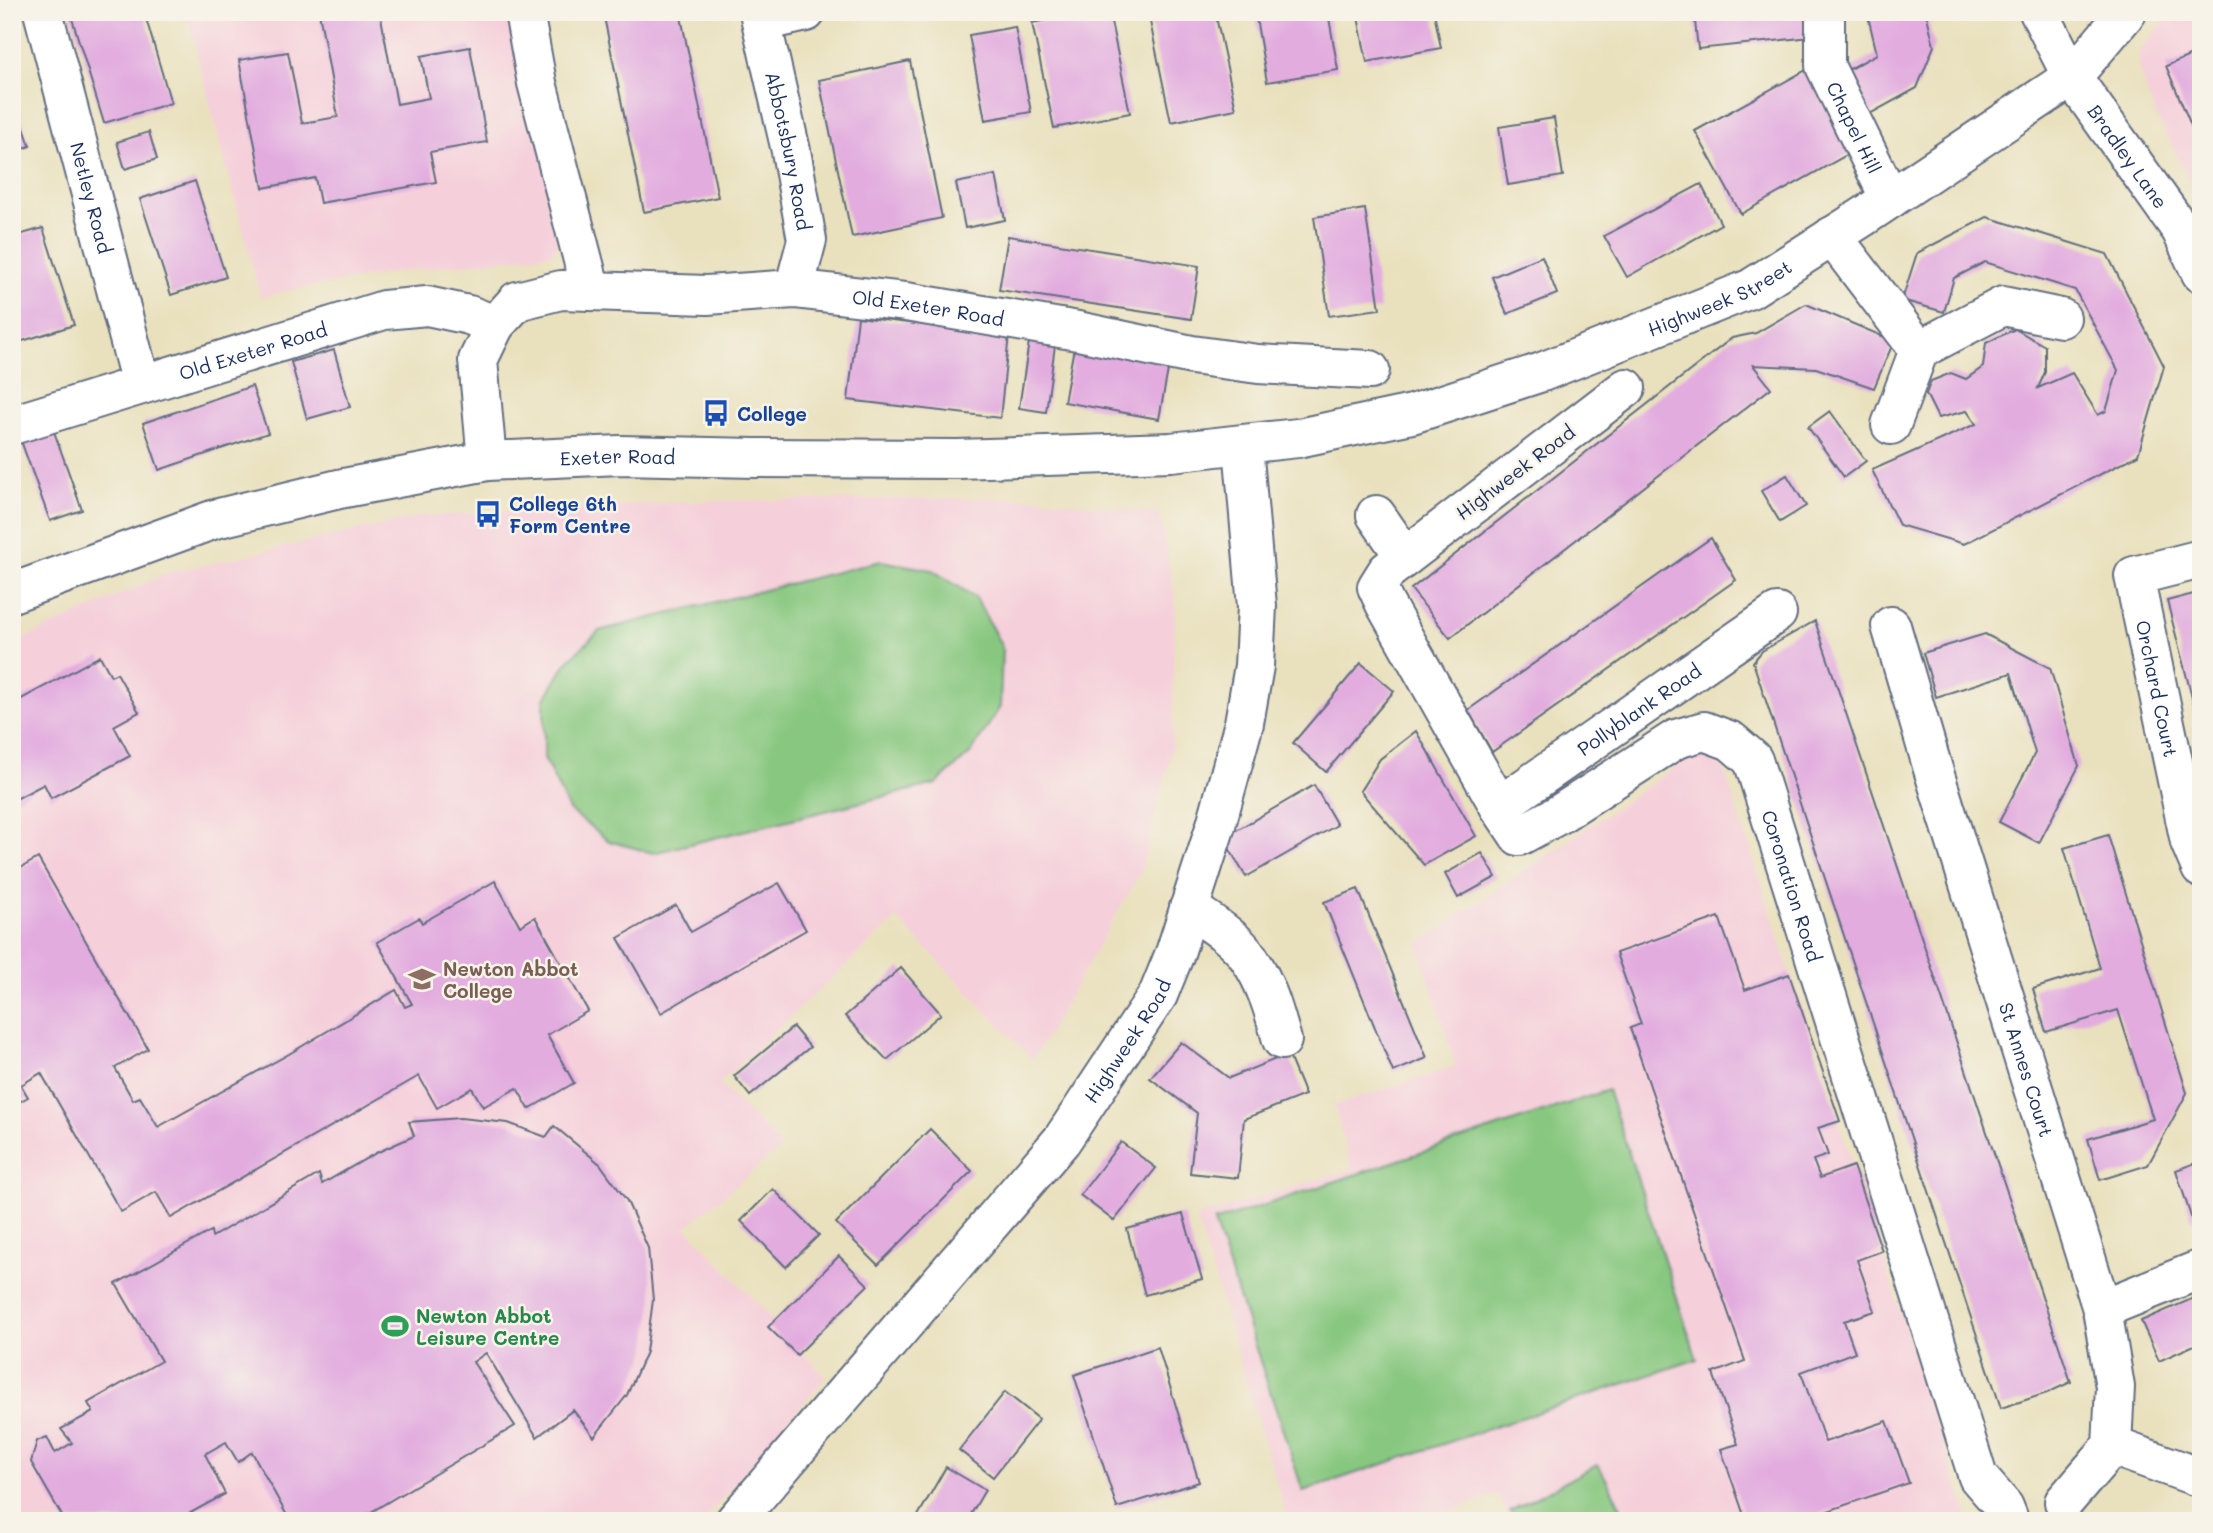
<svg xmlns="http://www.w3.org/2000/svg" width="2213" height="1533" viewBox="0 0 2213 1533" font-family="Mali,sans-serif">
	<rect width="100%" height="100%" fill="#f7f3e8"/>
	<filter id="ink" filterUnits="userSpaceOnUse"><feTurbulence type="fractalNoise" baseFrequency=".0143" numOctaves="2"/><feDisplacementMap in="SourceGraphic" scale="14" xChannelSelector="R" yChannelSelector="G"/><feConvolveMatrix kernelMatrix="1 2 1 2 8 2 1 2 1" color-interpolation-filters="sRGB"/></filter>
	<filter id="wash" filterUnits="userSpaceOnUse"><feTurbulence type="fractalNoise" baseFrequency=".00686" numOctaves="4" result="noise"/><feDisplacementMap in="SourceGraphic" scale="28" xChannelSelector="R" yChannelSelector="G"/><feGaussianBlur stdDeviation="1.57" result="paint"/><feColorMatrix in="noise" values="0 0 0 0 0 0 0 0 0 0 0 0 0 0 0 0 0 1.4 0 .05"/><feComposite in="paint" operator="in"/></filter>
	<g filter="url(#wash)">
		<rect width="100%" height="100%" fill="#e9e1be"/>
		<g fill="#f5cfda">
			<path d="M186 12H509L560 236 556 248 550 254 411 270 284 291 261 298Z"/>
			<path d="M2171 12H2201V203L2152 107 2140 73 2138 54Z"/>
			<path d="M1038 498 1160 514 1175 597 1172 749 1141 871 1033 1060 897 918 719 1083 782 1147 686 1227 826 1377 703 1521H12V644L168 573 422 516 710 501Z"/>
			<path d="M1697 752 1723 767 1969 1521H1511L1497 1494 1427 1521H1288L1196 1217 1352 1169 1334 1106 1456 1066 1418 944Z"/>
		</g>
		<g fill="#87c77f" stroke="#517b6e" stroke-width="2">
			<path d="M881 561 932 570 976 598 1002 647 1000 707 971 753 936 784 653 853 609 841 569 810 544 758V700L566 663 599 631Z"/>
			<path d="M1608 1090 1697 1359 1303 1491 1214 1222Z"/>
			<path d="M1598 1464 1628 1521H1516L1510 1511Z"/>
		</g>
		<g id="blocks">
			<g fill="#e2acdf">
				<path d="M70 12H144L171 103 104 123Z"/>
				<path d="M319 12H380L397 104 429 98 421 56 470 47 487 142 430 152 436 182 320 203 315 178 263 188 239 60 288 52 302 123 338 117Z"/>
				<path d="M603 12H680L718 197 644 212Z"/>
				<path d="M1087 12H1109L1130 113 1054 128 1032 23Z"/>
				<path d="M1148 12H1215L1236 109 1171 122Z"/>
				<path d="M1255 12H1328L1338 70 1267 82Z"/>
				<path d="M1357 12H1434L1441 48 1367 62Z"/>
				<path d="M1694 12H1808L1811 37 1698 49Z"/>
				<path d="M1867 12H1926L1934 46 1917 88 1859 120 1835 77 1877 54Z"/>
				<path d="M1015 27 1031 112 985 120 969 35Z"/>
				<path d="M2201 51V149L2166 66Z"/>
				<path d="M910 61 942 218 852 237 819 80Z"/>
				<path d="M1806 70 1850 153 1741 214 1695 131Z"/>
				<path d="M12 91 30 146 12 152Z"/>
				<path d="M1554 118 1563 176 1508 185 1499 127Z"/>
				<path d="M149 132 157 159 125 169 117 142Z"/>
				<path d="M996 175 1005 220 965 228 956 183Z"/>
				<path d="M195 181 226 277 171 295 140 199Z"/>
				<path d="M1701 184 1721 224 1627 277 1604 236Z"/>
				<path d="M1365 209 1380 309 1329 316 1314 217Z"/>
				<path d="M1987 217 2107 254 2164 366 2138 455 1964 544 1899 525 1872 470 1976 424 1967 411 1938 418 1926 394 1931 381 1951 373 1966 379 1983 367 1986 343 2015 329 2045 346V372L2038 388 2072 373 2098 415 2106 411 2118 370 2075 290 1985 262 1954 278 1944 312 1902 300 1917 253Z"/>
				<path d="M43 228 74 325 16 343 12 331V237Z"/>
				<path d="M1008 236 1199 266 1191 319 999 290Z"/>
				<path d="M1542 256 1557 294 1507 314 1492 277Z"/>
				<path d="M1806 304 1894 341 1874 388 1816 368 1753 365 1771 388 1450 638 1411 589 1732 338 1756 333Z"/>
				<path d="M858 317 1009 335 1000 418 848 400Z"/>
				<path d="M1030 335 1056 338 1046 412 1019 408Z"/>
				<path d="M1075 342 1170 359 1159 419 1064 402Z"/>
				<path d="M334 350 350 407 307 419 291 362Z"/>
				<path d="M252 386 268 433 159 470 143 423Z"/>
				<path d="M1830 411 1866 461 1844 477 1808 427Z"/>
				<path d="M52 426 82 510 50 521 20 438Z"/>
				<path d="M1787 475 1806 506 1780 522 1761 491Z"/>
				<path d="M1711 538 1736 580 1492 752 1468 710Z"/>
				<path d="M2201 592V728H2200L2167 601Z"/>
				<path d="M1815 621 2071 1382 2047 1393 2001 1408 1753 662 1762 651Z"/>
				<path d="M1985 634 2050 668 2079 766 2039 843 1999 822 2035 753 2011 673 1936 697 1923 653Z"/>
				<path d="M100 656 111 676 117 673 139 712 114 726 130 756 51 798 44 784 12 801V704Z"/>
				<path d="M1361 663 1394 691 1326 772 1293 743Z"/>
				<path d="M1416 731 1476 836 1424 865 1360 791 1380 759Z"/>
				<path d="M1314 785 1337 825 1246 877 1223 838Z"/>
				<path d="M2108 835 2187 1093 2148 1165 2100 1180 2088 1139 2153 1119 2118 1010 2046 1032 2033 989 2100 968 2064 848Z"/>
				<path d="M1482 853 1496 877 1458 898 1445 874Z"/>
				<path d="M38 858 148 1049 115 1068 133 1100 140 1097 158 1127 289 1054 396 990 405 1007 412 1004 377 942 419 918 422 923 495 881 520 926 535 917 588 1011 547 1035 574 1083 529 1109 517 1088 483 1107 472 1088 437 1108 419 1076 171 1218 156 1192 121 1212 41 1073 21 1085 28 1097 12 1106V873Z"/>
				<path d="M779 883 806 930 661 1013 618 938 676 905 691 932Z"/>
				<path d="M1358 889 1427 1058 1393 1072 1324 902Z"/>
				<path d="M1719 917 1745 990 1789 974 1840 1121 1818 1128 1828 1155 1813 1160 1820 1178 1853 1166 1882 1251 1857 1260 1875 1311 1844 1321 1855 1352 1801 1372 1825 1442 1887 1421 1909 1483 1799 1521H1746L1721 1449 1738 1444 1713 1373 1745 1361 1630 1028 1641 1024 1616 953Z"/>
				<path d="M901 968 941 1014 887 1060 845 1016Z"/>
				<path d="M793 1027 810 1047 750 1096 734 1076Z"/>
				<path d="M1181 1042 1229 1078 1288 1054 1305 1095 1244 1119 1238 1178 1190 1173 1197 1113 1150 1078Z"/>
				<path d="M460 1118 508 1123 546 1137 554 1126 600 1164 627 1201 648 1248 653 1300 646 1352 627 1395 594 1437 573 1410 537 1437 486 1353 473 1362 515 1426 356 1521H290L252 1452 238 1462 226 1442 205 1454 225 1494 176 1521H65L31 1462 37 1441 47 1437 55 1453 72 1443 61 1429 93 1412 88 1403 161 1361 116 1284 211 1231 212 1237 319 1174 322 1184 376 1153 414 1136 409 1122Z"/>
				<path d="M930 1129 972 1171 878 1265 836 1223Z"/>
				<path d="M1121 1142 1156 1168 1114 1221 1080 1195Z"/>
				<path d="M2201 1161V1217L2192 1220 2176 1170Z"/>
				<path d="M773 1189 819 1235 786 1267 741 1221Z"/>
				<path d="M1183 1214 1202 1279 1145 1295 1127 1229Z"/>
				<path d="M839 1256 868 1285 797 1355 768 1327Z"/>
				<path d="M2201 1295V1342L2159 1361 2141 1321Z"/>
				<path d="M1158 1347 1199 1482 1117 1508 1074 1375Z"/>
				<path d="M1005 1392 1039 1419 993 1477 959 1450Z"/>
				<path d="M946 1467 985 1490 967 1521H915Z"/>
			</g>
		</g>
	</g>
	<g filter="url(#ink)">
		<use href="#blocks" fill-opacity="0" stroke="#636d80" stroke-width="2"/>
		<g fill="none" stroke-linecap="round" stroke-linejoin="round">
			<defs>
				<g id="minor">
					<path id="s1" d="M43 12 141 384"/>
					<path d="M524 12 537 83 591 291"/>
					<path id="s2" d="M759 12 791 151 807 240 794 289"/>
					<path id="s3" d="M1825 12V66L1890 199"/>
					<path d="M762 22 806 12"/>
					<path d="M2072 77 2127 12"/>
					<path d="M1832 236 1919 350 1891 425"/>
					<path d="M1919 350 2003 306 2061 318"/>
					<path id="s4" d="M1626 388 1387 571 1377 587 1385 604 1499 806 1519 836 1558 815 1676 739 1704 731 1731 741 1753 760 1978 1477 2004 1507 2008 1517"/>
					<path id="s5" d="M12 425 384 310 427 306 469 315 495 325 517 301 561 290 707 295 794 289 906 302 1078 331 1192 355 1258 364 1370 370"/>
					<path d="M487 461 478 360 495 325"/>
					<path d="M1376 515 1405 557"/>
					<path id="s6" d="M2201 559 2134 576 2190 842 2201 868"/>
					<path id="s7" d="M1891 626 1933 769 2102 1309 2115 1387 2112 1446 2064 1502"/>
					<path id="s8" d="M1499 806 1777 613"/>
					<path d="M1189 908C1209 922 1235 937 1249 958 1266 983 1274 1011 1282 1040"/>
					<path d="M2102 1309 2201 1269"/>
					<path d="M2112 1446 2201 1478"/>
					<path id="s9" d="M735 1521 1062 1140 1158 995 1175 953 1216 825 1244 723 1254 666 1257 606 1243 446"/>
				</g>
				<g id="major">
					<path id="s10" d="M2039 12 2072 77 2181 230 2201 273"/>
					<path id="s11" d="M12 593 215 519 339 489 487 461 620 455 755 458 958 459 1171 452 1298 438 1412 414 1542 372 1750 289 1863 217 2072 77"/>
				</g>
			</defs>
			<use href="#minor" stroke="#636d80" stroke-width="42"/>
			<use href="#major" stroke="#636d80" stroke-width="42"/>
			<use href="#minor" stroke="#fff" stroke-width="38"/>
			<use href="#major" stroke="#fff" stroke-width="38"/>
		</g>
	</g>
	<defs>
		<symbol id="bus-bare" viewBox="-9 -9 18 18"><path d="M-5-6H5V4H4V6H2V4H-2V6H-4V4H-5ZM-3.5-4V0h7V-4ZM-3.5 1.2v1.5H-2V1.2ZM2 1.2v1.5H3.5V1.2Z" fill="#1a4fb4" stroke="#f7f3e8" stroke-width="2.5" paint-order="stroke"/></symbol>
		<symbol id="school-bare" viewBox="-9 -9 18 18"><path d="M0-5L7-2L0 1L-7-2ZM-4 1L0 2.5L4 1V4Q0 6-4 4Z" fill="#8d6e63" stroke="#f7f3e8" stroke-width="2.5" paint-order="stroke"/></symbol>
		<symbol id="stadium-bare" viewBox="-9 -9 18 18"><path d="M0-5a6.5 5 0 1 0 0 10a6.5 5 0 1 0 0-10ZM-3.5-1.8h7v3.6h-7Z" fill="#2e9e5b" stroke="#f7f3e8" stroke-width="2.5" paint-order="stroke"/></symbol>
	</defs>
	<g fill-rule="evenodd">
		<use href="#bus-bare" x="697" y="394" width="38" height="38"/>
		<use href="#bus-bare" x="469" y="495" width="38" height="38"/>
		<use href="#school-bare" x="403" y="960" width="38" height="38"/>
		<use href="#stadium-bare" x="376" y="1307" width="38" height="38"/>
	</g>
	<g text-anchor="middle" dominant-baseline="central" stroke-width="5" stroke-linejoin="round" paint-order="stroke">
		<g font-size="19" fill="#1b2f5e" stroke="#f7f3e8">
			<text stroke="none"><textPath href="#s3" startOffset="122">Chapel Hill</textPath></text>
			<text stroke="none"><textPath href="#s2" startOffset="142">Abbotsbury Road</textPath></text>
			<text stroke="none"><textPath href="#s10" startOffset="170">Bradley Lane</textPath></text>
			<text stroke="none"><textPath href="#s1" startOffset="192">Netley Road</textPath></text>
			<text stroke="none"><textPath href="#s11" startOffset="1752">Highweek Street</textPath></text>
			<text stroke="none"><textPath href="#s5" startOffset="950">Old Exeter Road</textPath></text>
			<text stroke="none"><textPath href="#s5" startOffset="252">Old Exeter Road</textPath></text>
			<text stroke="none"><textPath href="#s11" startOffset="625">Exeter Road</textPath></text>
			<text transform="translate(1515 472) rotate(-37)">Highweek Road</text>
			<text stroke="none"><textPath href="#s6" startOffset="184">Orchard Court</textPath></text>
			<text stroke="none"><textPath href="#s8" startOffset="170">Pollyblank Road</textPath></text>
			<text stroke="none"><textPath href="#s4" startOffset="1010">Coronation Road</textPath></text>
			<text stroke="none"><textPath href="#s9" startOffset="621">Highweek Road</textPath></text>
			<text stroke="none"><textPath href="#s7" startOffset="464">St Annes Court</textPath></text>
		</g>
		<g font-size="19" font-weight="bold" fill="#164399" stroke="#f7f3e8" text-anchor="start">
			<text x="737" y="413">College</text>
			<text x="509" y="503">College 6th<tspan x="509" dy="22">Form Centre</tspan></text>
		</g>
		<g font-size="19" font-weight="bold" fill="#785e54" stroke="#f7f3e8" text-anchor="start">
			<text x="443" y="968">Newton Abbot<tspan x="443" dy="22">College</tspan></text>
		</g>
		<g font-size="19" font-weight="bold" fill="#27864d" stroke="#f7f3e8" text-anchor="start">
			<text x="416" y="1315">Newton Abbot<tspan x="416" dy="22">Leisure Centre</tspan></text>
		</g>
	</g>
	<rect width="2213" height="1533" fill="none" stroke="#f7f3e8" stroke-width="42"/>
</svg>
